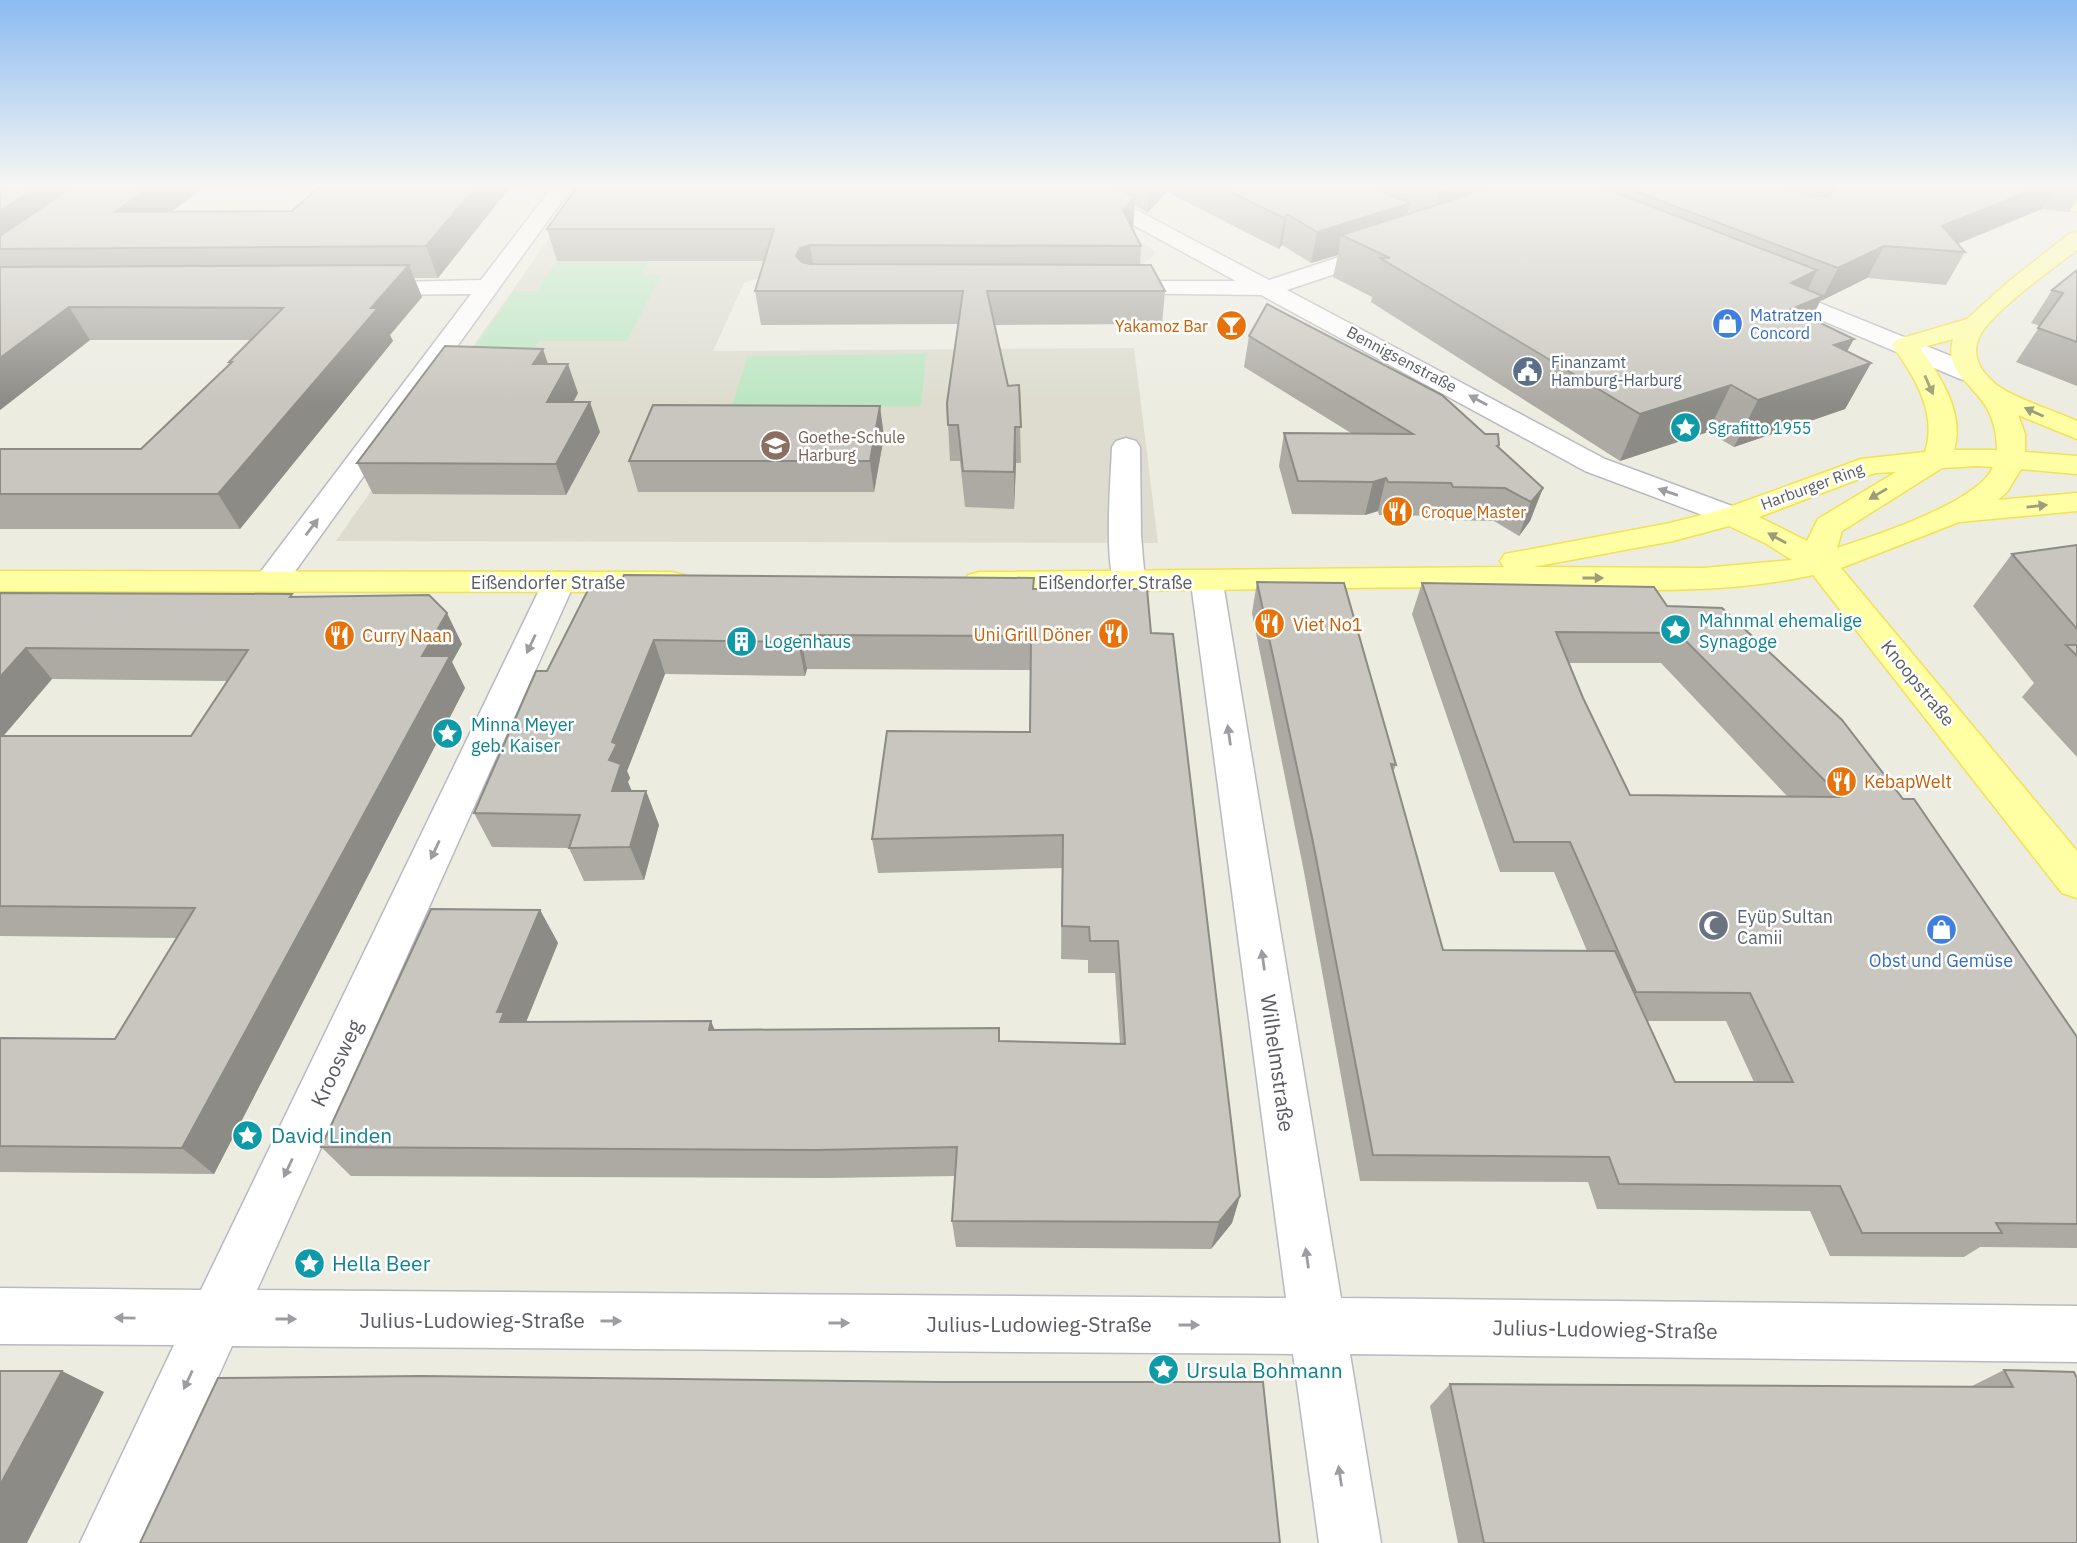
<svg xmlns="http://www.w3.org/2000/svg" width="2077" height="1543" viewBox="0 0 2077 1543" font-family="'IBM Plex Sans',sans-serif">
	<rect width="100%" height="100%" fill="#edece1"/>
	<path fill="#dddccf" d="M585 187H1046L1154 250V255L1137 268 799 263 744 283 713 351 1134 348 1158 543 336 541Z"/>
	<g fill="#bce6c3">
		<path d="M557 261H648L641 275H661L627 341H539L528 358 468 357 514 291H537Z"/>
		<path d="M926 354 921 406 731 408 748 356Z"/>
	</g>
	<g fill="none" stroke-linecap="round" stroke-linejoin="round">
		<defs>
			<g id="minor">
				<path d="M552 187H572L283 588 271 591 259 588 255 581 259 574 471 294 365 295 357 293 353 288 357 283 481 280Z"/>
				<path d="M1068 187H1093L1269 280 1376 245H1392L1395 250 1392 255 1287 290 1605 459 1743 510 1747 516 1743 522 1732 525 1721 522 1585 471 1261 295 1103 293 1099 288 1103 283 1111 281H1236L1071 191Z"/>
				<path d="M1768 282 1978 367 1982 373 1978 379 1969 381 1960 379 1760 294 1756 289 1760 284Z"/>
				<path d="M1126 438 1136 441 1140 447 1141 535 1145 582 1141 589 1129 592 1117 589C1103 567 1111 477 1112 447L1116 441Z"/>
				<path d="M559 572 571 575 575 582 257 1290 1286 1298 1191 583 1195 576 1207 573 1219 576 1223 583 1341 1298 2077 1306V1362L1350 1354 1381 1543H1319L1293 1354 232 1346 143 1543H80L174 1345 0 1344V1288L201 1290 543 582 547 575Z"/>
			</g>
			<g id="major">
				<path d="M2052 187H2072L2077 192V212L2070 210Z"/>
				<path d="M2077 232V250C2054 268 1986 315 1978 340 1971 359 1984 375 1998 386 2016 399 2055 411 2077 421V439L2018 415 2025 434V452L2077 456V474L2021 469 2007 492 1998 500 2077 493V511L1959 522 1841 568 2077 851V898L2062 893 1813 575C1706 599 1593 587 1484 587 1316 587 1148 592 980 592L968 589 964 582 968 575 980 572 1504 567 1500 561 1505 554 1670 523 1721 510 1861 459 1925 452C1938 413 1914 376 1892 345L1896 340 1967 319 2008 282 2069 234ZM1953 339C1945 369 1967 380 1983 402 1993 416 1997 433 1997 450H1954C1965 414 1941 377 1920 348ZM1978 466 1993 467C1979 502 1874 536 1837 548L1842 531 1942 468ZM1896 472 1818 519 1807 541 1759 517 1875 473ZM1729 526 1765 543 1792 560 1704 568 1533 567 1673 541Z"/>
				<path d="M0 571 672 572 684 575 688 582 684 589 672 592 0 591Z"/>
			</g>
		</defs>
		<use href="#minor" stroke="#b9bac0" stroke-width="3"/>
		<use href="#major" stroke="#f4e152" stroke-width="3"/>
		<use href="#minor" fill="#fff" fill-rule="evenodd"/>
		<use href="#major" fill="#ffffa4" fill-rule="evenodd"/>
	</g>
	<g fill="#acaaa3" fill-rule="evenodd">
		<path d="M0 187 172 212 292 211 319 187H510L438 278H414L422 297 390 335 393 341 240 529H0V449H141L230 364 229 362 250 340H90L0 410Z"/>
		<path d="M577 187H2077V199L2069 212 2042 209 1958 244 1965 252 1946 285 1867 278 1820 301 1811 319 1847 351 1871 363 1845 409 1734 447 1708 432 1620 461 1371 302 1372 297 1333 277 1338 255 1311 263 1282 245 1279 249 1167 192 1147 213 1135 206 1133 229 1141 246 1140 265 1165 291 1162 324 995 325 1008 386 1019 385 1021 463H1016L1014 509 965 507 960 461H950L947 403 958 324 761 325 755 291 765 261H557L547 229Z"/>
		<path d="M2077 270V386L2016 362 2040 326 2031 323 2052 290Z"/>
		<path d="M1249 336 1498 447 1543 488 1530 521 1519 536 1494 521 1443 520 1441 516 1379 515 1378 511 1365 515 1292 514 1279 466 1284 433H1351L1244 367Z"/>
		<path d="M547 364 578 393 573 402 600 432 566 495 373 494 357 463Z"/>
		<path d="M884 436 874 492H638L629 461Z"/>
		<path d="M2077 545V757L2022 697 2034 683 1973 606 2012 554Z"/>
		<path d="M1257 582 1396 765 1393 772 1443 950 1587 951 1554 872H1500L1412 614 1422 583 1667 606 2077 1037V1248L1980 1247 1964 1257 1830 1256 1810 1211 1597 1209 1588 1182 1360 1181 1304 872 1252 613ZM1568 663H1661L1788 797 1630 795 1583 698ZM1647 1021H1726L1754 1082H1675Z"/>
		<path d="M589 588 1034 589 1151 633 1240 1196 1232 1223 1211 1249 956 1247 952 1221 955 1176 827 1178 351 1176 321 1147 540 910 558 943 526 1022 1000 1041 1120 1044 1115 973H1088V960L1061 959 1062 868 878 873 872 839 1030 732 1031 670 807 669 805 676 665 674 627 771 630 778 628 782 632 791H646L659 825 644 880 584 881 569 848 492 847 474 813Z"/>
		<path d="M0 593 294 597 462 644 452 662 465 688 214 1174 0 1172V1038L115 1039 177 938 0 936ZM52 679 227 681 191 736H3Z"/>
		<path d="M2004 1370 2077 1378V1543H1458L1430 1406 1450 1384 1970 1387Z"/>
	</g>
	<g fill="#8c8b85">
		<path d="M37 187H98L0 249V211Z"/>
		<path d="M150 187H204L132 242 115 212Z"/>
		<path d="M476 187H510L438 278 426 246Z"/>
		<path d="M1149 187H1167V192L1147 213Z"/>
		<path d="M1457 187H1511L1431 224 1439 193Z"/>
		<path d="M2040 187H2055L2042 209 1942 250V226Z"/>
		<path d="M1135 197 1133 228 1121 242 1123 210Z"/>
		<path d="M1410 203 1403 234 1341 235 1338 255 1311 263 1317 232Z"/>
		<path d="M1287 214 1282 245 1279 249 1284 218Z"/>
		<path d="M810 245 815 277 796 256 800 248Z"/>
		<path d="M1884 246 1867 278 1821 301 1838 268Z"/>
		<path d="M409 265 422 297 390 335 393 341 240 529 218 494 371 308Z"/>
		<path d="M1817 270 1800 306 1823 296 1800 340 1769 354 1791 283Z"/>
		<path d="M69 307 90 340 0 410V358Z"/>
		<path d="M1854 339 1834 375 1871 363 1845 409 1734 447 1758 400 1834 345Z"/>
		<path d="M543 349 553 379 533 364Z"/>
		<path d="M568 364 578 393 557 432 547 402Z"/>
		<path d="M1731 385 1708 432 1620 461 1640 414Z"/>
		<path d="M590 402 600 432 566 495 556 464Z"/>
		<path d="M880 406 884 436 874 492 870 461Z"/>
		<path d="M1015 427 1016 463 1014 509V472Z"/>
		<path d="M1386 478 1378 511 1365 515 1373 482Z"/>
		<path d="M1543 488 1530 521 1519 536 1531 502Z"/>
		<path d="M447 613 462 644 452 662 465 688 214 1174 182 1148 422 656Z"/>
		<path d="M800 635 807 669 805 676 798 642Z"/>
		<path d="M654 640 665 674 627 771 630 778 628 782 634 798 612 791 609 760 612 742Z"/>
		<path d="M26 648 52 679 0 740V677Z"/>
		<path d="M646 791 659 825 644 880 630 847Z"/>
		<path d="M540 910 558 943 520 1037 500 1022 497 1012Z"/>
		<path d="M711 1021 724 1052 709 1030Z"/>
		<path d="M1240 1196 1232 1223 1211 1249 1219 1222Z"/>
		<path d="M62 1371 104 1392 27 1543H0V1485Z"/>
	</g>
	<g fill="#c8c6be" stroke="#8c8b85" stroke-width="2" fill-rule="evenodd">
		<path d="M0 187H37L0 211Z"/>
		<path d="M72 187H150L115 212 292 211 319 187H476L426 246 0 249V236Z"/>
		<path d="M577 187H1115L1135 197 1123 210 1141 246 810 245 800 248 796 256 802 262 810 264 1151 265 1165 291H987L1008 386 1019 385 1021 427H1015L1014 472 963 471 958 425H948L947 403 963 291H755L774 229H547Z"/>
		<path d="M1220 187H1373L1410 203 1317 232 1287 214 1284 218Z"/>
		<path d="M1422 187H1457L1439 193Z"/>
		<path d="M1488 187H1601L1817 270 1791 283 1823 296 1791 309 1854 339 1834 345 1871 363 1758 400 1731 385 1640 414 1380 258H1390L1341 235 1449 201Z"/>
		<path d="M1624 187H1786L1812 196H1829L1834 190 1832 187H2040L1942 226 1965 252 1884 246 1838 268Z"/>
		<path d="M409 265 371 308H378L218 494H0V449H141L232 362H229L283 308 69 307 0 358V267Z"/>
		<path d="M2077 270V342L2038 328 2063 293 2052 290Z"/>
		<path d="M1267 304 1442 395 1485 434H1498L1499 445 1497 446 1543 488 1531 502 1505 488 1453 487 1451 483 1388 482 1386 478 1373 482 1298 481 1284 433 1413 434 1249 336Z"/>
		<path d="M445 346 543 349 533 364H568L547 402H590L556 464 357 463Z"/>
		<path d="M653 405 880 406 870 461H629Z"/>
		<path d="M2077 545V629L2012 554Z"/>
		<path d="M624 575 1034 578 1033 589H1147L1151 633 1173 634 1240 1196 1219 1222 952 1221 957 1147 818 1150 321 1147 431 909 540 910 497 1012H504L500 1022 711 1021 709 1030 999 1028V1041L1125 1044 1118 941H1090L1089 927 1062 926 1063 835 872 839 887 731 1030 732 1031 636 800 635 798 642 654 640 612 742 617 744 609 760 621 764 612 791H646L630 847 569 848 580 815 474 813 536 671H547L589 588 617 589Z"/>
		<path d="M1257 582 1344 583 1396 765 1391 764 1443 950 1615 951 1675 1082H1793L1750 993 1636 992 1570 842H1514L1422 583 1654 587 1667 606 1722 608 1842 720 1903 799H1914L2077 1037V1224L1996 1223 2002 1233H1862L1840 1186 1619 1184 1609 1157 1373 1155 1313 842ZM1556 632 1678 633 1841 797 1630 795 1583 698Z"/>
		<path d="M0 593 292 594 290 597 429 595 447 613 422 656H450L182 1148 0 1146V1038L115 1039 195 908 0 906V736H191L248 650 26 648 0 677Z"/>
		<path d="M2066 645H2077V656Z"/>
		<path d="M2004 1370 2074 1372 2077 1378V1543H1484L1450 1384 2013 1387Z"/>
		<path d="M0 1371H62L0 1485Z"/>
		<path d="M421 1376 940 1382H1263L1280 1543H140L218 1378Z"/>
	</g>
	<defs><path id="oneway-solid" d="M-6-.8H1V-3.2L6.5 0L1 3.2V.8H-6Z" transform="scale(1.75)"/></defs>
	<g fill="#9c9d7c">
		<use href="#oneway-solid" transform="translate(1929 385) rotate(66)"/>
		<use href="#oneway-solid" transform="translate(2034 412) rotate(-156)"/>
		<use href="#oneway-solid" transform="translate(1878 494) rotate(149)"/>
		<use href="#oneway-solid" transform="translate(2037 506) rotate(-6)"/>
		<use href="#oneway-solid" transform="translate(1777 538) rotate(-151)"/>
		<use href="#oneway-solid" transform="translate(1593 578)"/>
	</g>
	<g fill="#9c9da1">
		<use href="#oneway-solid" transform="translate(1478 400) rotate(-152)"/>
		<use href="#oneway-solid" transform="translate(1668 492) rotate(-161)"/>
		<use href="#oneway-solid" transform="translate(312 527) rotate(-53)"/>
		<use href="#oneway-solid" transform="translate(531 644) rotate(115)"/>
		<use href="#oneway-solid" transform="translate(1229 735) rotate(-98)"/>
		<use href="#oneway-solid" transform="translate(435 850) rotate(115)"/>
		<use href="#oneway-solid" transform="translate(1263 960) rotate(-98)"/>
		<use href="#oneway-solid" transform="translate(288 1168) rotate(115)"/>
		<use href="#oneway-solid" transform="translate(1307 1258) rotate(-98)"/>
		<use href="#oneway-solid" transform="translate(125 1318) rotate(-179)"/>
		<use href="#oneway-solid" transform="translate(286 1319)"/>
		<use href="#oneway-solid" transform="translate(611 1321)"/>
		<use href="#oneway-solid" transform="translate(839 1323)"/>
		<use href="#oneway-solid" transform="translate(1189 1325)"/>
		<use href="#oneway-solid" transform="translate(188 1380) rotate(115)"/>
		<use href="#oneway-solid" transform="translate(1340 1476) rotate(-99)"/>
	</g>
	<linearGradient id="sky" x2="0" y2="1"><stop stop-color="#8bbbf1"/><stop offset="0.46" stop-color="#f7f6f2"/><stop offset="1" stop-color="#f7f6f2" stop-opacity="0"/></linearGradient>
	<rect width="2077" height="403" fill="url(#sky)"/>
	<defs>
		<symbol id="shop-disc" viewBox="-11 -11 22 22"><circle r="9.5" fill="#3f7fe0" stroke="#fff"/><path d="M-5-2.5h2.3a2.7 3.5 0 0 1 5.4 0H5L5.5 6h-11ZM-1.5-2.5h3a1.5 2.3 0 0 0-3 0Z" fill="#fff"/></symbol>
		<symbol id="bar-disc" viewBox="-11 -11 22 22"><circle r="9.5" fill="#e8710a" stroke="#fff"/><path d="M-6-5H6L.8 .8V4.5H3.5V6h-7V4.5H-.8V.8Z" fill="#fff"/></symbol>
		<symbol id="civic-disc" viewBox="-11 -11 22 22"><circle r="9.5" fill="#5c6f8a" stroke="#fff"/><path d="M-.6-6.5H3V-4.5H.6V-3L4-1V1h2V6H-6V1h2V-1L-.6-3ZM-1.2 2.5V6h2.4V2.5Z" fill="#fff"/></symbol>
		<symbol id="sight-disc" viewBox="-11 -11 22 22"><circle r="9.5" fill="#0f9aa8" stroke="#fff"/><path d="M0-6L1.8-2.2L6-1.7L2.9 1.2L3.7 5.4L0 3.3L-3.7 5.4L-2.9 1.2L-6-1.7L-1.8-2.2Z" fill="#fff"/></symbol>
		<symbol id="school-disc" viewBox="-11 -11 22 22"><circle r="9.5" fill="#8d6e63" stroke="#fff"/><path d="M0-5L7-2L0 1L-7-2ZM-4 1L0 2.5L4 1V4Q0 6-4 4Z" fill="#fff"/></symbol>
		<symbol id="restaurant-disc" viewBox="-11 -11 22 22"><circle r="9.5" fill="#e8710a" stroke="#fff"/><path d="M-5-6h1v4h1v-4h1v4h1v-4h1v5L-1.5 .5V6h-2V.5L-5-1ZM5-6V6H3V1.5H1.5Q1.5-4 5-6Z" fill="#fff"/></symbol>
		<symbol id="building-disc" viewBox="-11 -11 22 22"><circle r="9.5" fill="#0f9aa8" stroke="#fff"/><path d="M-4-6H4V6H1V3H-1V6H-4ZM-2.5-4.3h1.7v1.8h-1.7ZM.8-4.3h1.7v1.8H.8ZM-2.5-1h1.7V.8h-1.7ZM.8-1h1.7V.8H.8Z" fill="#fff"/></symbol>
		<symbol id="mosque-disc" viewBox="-11 -11 22 22"><circle r="9.5" fill="#6b7280" stroke="#fff"/><path d="M3.5-4.9A6 6 0 1 0 3.5 4.9A5 5 0 1 1 3.5-4.9Z" fill="#fff"/></symbol>
	</defs>
	<g fill-rule="evenodd">
		<use href="#shop-disc" x="1710" y="306" width="35" height="35"/>
		<use href="#bar-disc" x="1214" y="308" width="35" height="35"/>
		<use href="#civic-disc" x="1510" y="354" width="35" height="35"/>
		<use href="#sight-disc" x="1668" y="410" width="35" height="35"/>
		<use href="#school-disc" x="758" y="428" width="35" height="35"/>
		<use href="#restaurant-disc" x="1380" y="494" width="35" height="35"/>
		<use href="#restaurant-disc" x="1252" y="606" width="35" height="35"/>
		<use href="#sight-disc" x="1658" y="612" width="35" height="35"/>
		<use href="#restaurant-disc" x="1096" y="616" width="35" height="35"/>
		<use href="#restaurant-disc" x="322" y="618" width="35" height="35"/>
		<use href="#building-disc" x="724" y="624" width="35" height="35"/>
		<use href="#sight-disc" x="430" y="716" width="35" height="35"/>
		<use href="#restaurant-disc" x="1824" y="764" width="35" height="35"/>
		<use href="#mosque-disc" x="1696" y="908" width="35" height="35"/>
		<use href="#shop-disc" x="1924" y="912" width="35" height="35"/>
		<use href="#sight-disc" x="230" y="1118" width="35" height="35"/>
		<use href="#sight-disc" x="292" y="1246" width="35" height="35"/>
		<use href="#sight-disc" x="1146" y="1352" width="35" height="35"/>
	</g>
	<g text-anchor="middle" dominant-baseline="central" stroke-width="5" stroke-linejoin="round" paint-order="stroke">
		<g font-size="16" fill="#366cbe" stroke="#fff" text-anchor="start">
			<text x="1750" y="315">Matratzen<tspan x="1750" dy="18">Concord</tspan></text>
		</g>
		<g font-size="16" fill="#c56008" stroke="#fff" text-anchor="end">
			<text x="1208" y="326">Yakamoz Bar</text>
			<text x="1421" y="512" text-anchor="start">Croque Master</text>
		</g>
		<g font-size="16" fill="#5a5c62" stroke="#fff">
			<text transform="translate(1402 359) rotate(28)">Bennigsenstraße</text>
			<text transform="translate(1812 486) rotate(-20)">Harburger Ring</text>
		</g>
		<g font-size="16" fill="#4e5e75" stroke="#fff" text-anchor="start">
			<text x="1551" y="362">Finanzamt<tspan x="1551" dy="18">Hamburg-Harburg</tspan></text>
		</g>
		<g font-size="16" fill="#0d838f" stroke="#fff" text-anchor="start">
			<text x="1708" y="428">Sgrafitto 1955</text>
		</g>
		<g font-size="16" fill="#785e54" stroke="#fff" text-anchor="start">
			<text x="798" y="437">Goethe-Schule<tspan x="798" dy="18">Harburg</tspan></text>
		</g>
		<g font-size="18" fill="#5a5c62" stroke="#fff">
			<text x="548" y="582">Eißendorfer Straße</text>
			<text x="1115" y="582">Eißendorfer Straße</text>
			<text transform="translate(1918 683) rotate(51)">Knoopstraße</text>
		</g>
		<g font-size="18" fill="#0d838f" stroke="#fff" text-anchor="start">
			<text x="1699" y="620">Mahnmal ehemalige<tspan x="1699" dy="21">Synagoge</tspan></text>
			<text x="764" y="641">Logenhaus</text>
			<text x="471" y="724">Minna Meyer<tspan x="471" dy="21">geb. Kaiser</tspan></text>
		</g>
		<g font-size="18" fill="#c56008" stroke="#fff" text-anchor="start">
			<text x="1293" y="624">Viet No1</text>
			<text x="1091" y="634" text-anchor="end">Uni Grill Döner</text>
			<text x="362" y="635">Curry Naan</text>
			<text x="1864" y="781">KebapWelt</text>
		</g>
		<g font-size="18" fill="#5b616d" stroke="#fff" text-anchor="start">
			<text x="1737" y="916">Eyüp Sultan<tspan x="1737" dy="21">Camii</tspan></text>
		</g>
		<g font-size="18" fill="#366cbe" stroke="#fff">
			<text x="1941" y="960">Obst und Gemüse</text>
		</g>
		<g font-size="21" fill="#5a5c62" stroke="#fff">
			<text transform="translate(336 1063) rotate(-65)">Kroosweg</text>
			<text transform="translate(1278 1063) rotate(82)">Wilhelmstraße</text>
			<text x="472" y="1320">Julius-Ludowieg-Straße</text>
			<text x="1039" y="1324">Julius-Ludowieg-Straße</text>
			<text transform="translate(1605 1329) rotate(1)">Julius-Ludowieg-Straße</text>
		</g>
		<g font-size="21" fill="#0d838f" stroke="#fff" text-anchor="start">
			<text x="271" y="1135">David Linden</text>
			<text x="332" y="1263">Hella Beer</text>
			<text x="1186" y="1370">Ursula Bohmann</text>
		</g>
	</g>
</svg>
